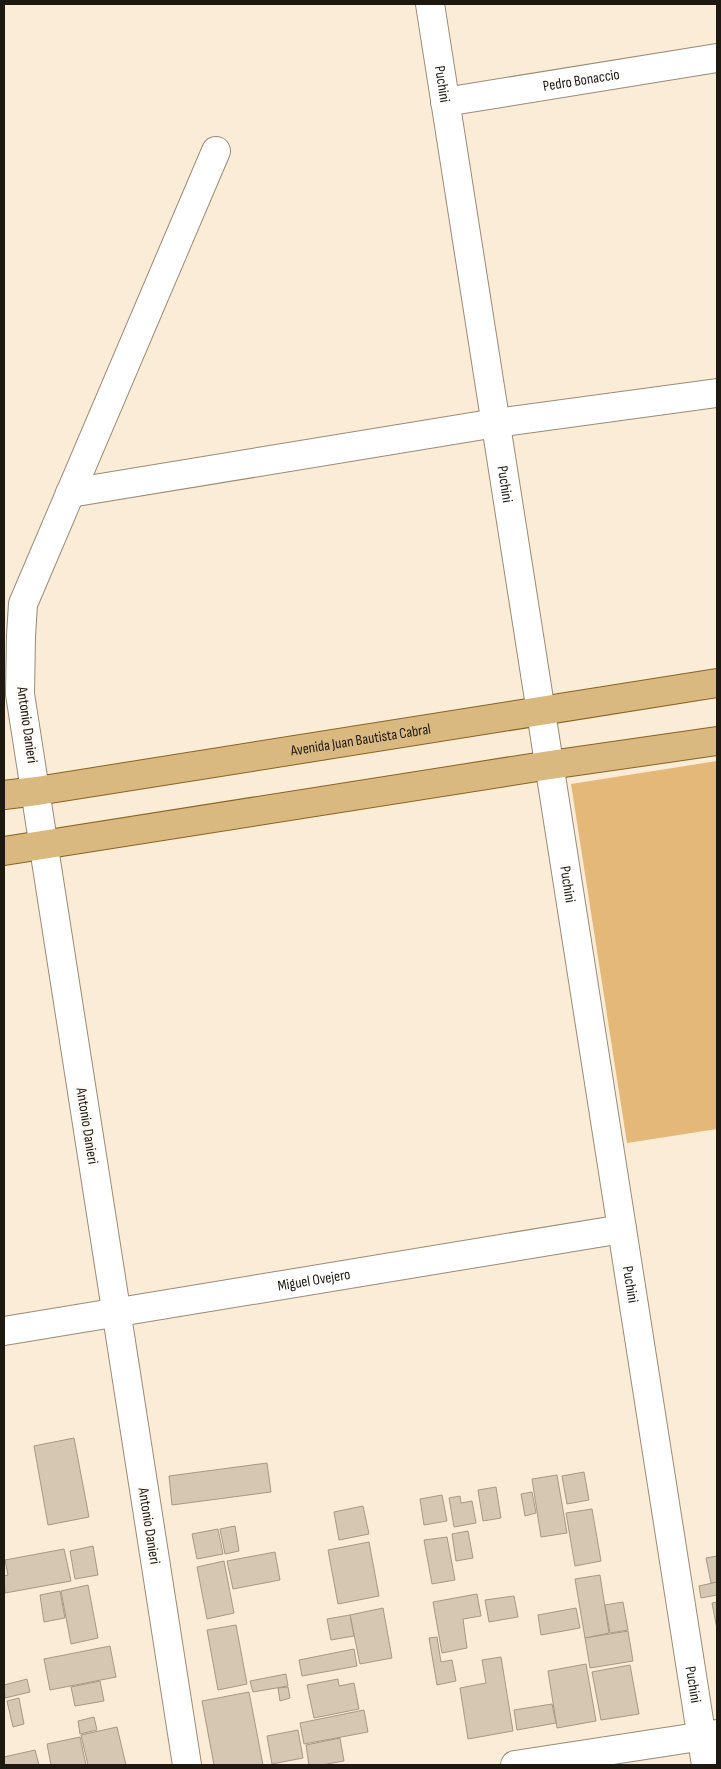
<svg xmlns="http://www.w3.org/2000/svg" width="721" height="1769" viewBox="0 0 721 1769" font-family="'Sofia Sans Condensed',sans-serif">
	<rect width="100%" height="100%" fill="#fbecd7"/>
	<path fill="#e3b878" d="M717 761V1129L627 1143 571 784Z"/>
	<g fill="#d6c7b2" stroke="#a69884">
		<path d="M74 1438 89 1517 48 1525 34 1446Z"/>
		<path d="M267 1463 271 1492 172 1505 169 1476Z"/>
		<path d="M584 1472 589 1500 567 1504 562 1476Z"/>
		<path d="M557 1475 567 1533 541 1537 532 1479Z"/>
		<path d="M496 1487 501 1518 483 1521 478 1490Z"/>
		<path d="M532 1492 536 1513 525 1516 521 1494Z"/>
		<path d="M442 1495 447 1521 424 1525 420 1499Z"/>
		<path d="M460 1496 461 1503 472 1501 476 1523 454 1527 449 1498Z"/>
		<path d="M363 1506 369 1534 339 1540 334 1512Z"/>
		<path d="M592 1509 601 1561 575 1566 566 1513Z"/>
		<path d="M235 1526 239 1551 225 1554 220 1529Z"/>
		<path d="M218 1529 223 1554 197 1559 192 1534Z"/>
		<path d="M468 1531 473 1558 456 1561 452 1534Z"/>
		<path d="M447 1537 455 1580 432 1584 424 1540Z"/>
		<path d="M369 1542 379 1596 338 1604 328 1550Z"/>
		<path d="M93 1546 98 1575 75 1579 70 1551Z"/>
		<path d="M64 1549 71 1581 5 1593 4 1576 8 1575 5 1560Z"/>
		<path d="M275 1552 280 1580 233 1589 227 1561Z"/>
		<path d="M717 1556V1582L711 1583 706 1558Z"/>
		<path d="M224 1561 234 1613 207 1619 197 1567Z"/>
		<path d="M600 1575 609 1633 585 1638 575 1579Z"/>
		<path d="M717 1582V1595L701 1598 699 1586Z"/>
		<path d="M88 1585 98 1638 71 1644 61 1591Z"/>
		<path d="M60 1591 65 1618 44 1622 40 1595Z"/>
		<path d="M477 1594 481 1616 463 1619 467 1648 442 1653 433 1602Z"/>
		<path d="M514 1596 518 1617 489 1622 485 1600Z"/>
		<path d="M623 1602 628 1630 610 1633 605 1605Z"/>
		<path d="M717 1602V1629L712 1603Z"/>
		<path d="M383 1608 392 1658 360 1664 350 1615Z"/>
		<path d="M576 1608 580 1628 541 1635 538 1615Z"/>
		<path d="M350 1615 354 1636 331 1640 327 1619Z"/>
		<path d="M236 1625 247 1684 218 1690 207 1630Z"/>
		<path d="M628 1631 633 1661 590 1668 585 1638Z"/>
		<path d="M437 1637 441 1662 452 1660 456 1681 437 1685 429 1638Z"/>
		<path d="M110 1646 116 1677 50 1690 44 1659Z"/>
		<path d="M354 1649 357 1666 302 1676 299 1660Z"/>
		<path d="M501 1657 513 1731 468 1739 460 1688 486 1683 482 1660Z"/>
		<path d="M586 1664 596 1721 557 1728 548 1671Z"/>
		<path d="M630 1665 639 1714 601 1720 592 1672Z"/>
		<path d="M286 1674 288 1686 253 1692 250 1681Z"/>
		<path d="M27 1679 30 1692 5 1698 4 1685Z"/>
		<path d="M338 1679 339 1686 354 1683 359 1709 314 1718 307 1685Z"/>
		<path d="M100 1681 104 1701 75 1706 71 1687Z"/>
		<path d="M288 1687 290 1698 280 1701 278 1688Z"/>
		<path d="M249 1692 263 1765H214L202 1701Z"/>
		<path d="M19 1698 24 1724 13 1727 7 1701Z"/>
		<path d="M552 1704 556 1723 517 1730 514 1710Z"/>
		<path d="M364 1710 368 1732 304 1744 300 1723Z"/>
		<path d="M94 1717 97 1730 80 1734 78 1721Z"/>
		<path d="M117 1727 126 1765H88L81 1735Z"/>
		<path d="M298 1730 303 1758 272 1764 267 1736Z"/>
		<path d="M80 1737 86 1765H51L47 1744Z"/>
		<path d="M340 1738 344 1761 321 1765H309L306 1745Z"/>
		<path d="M35 1750 39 1765H4V1757Z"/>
	</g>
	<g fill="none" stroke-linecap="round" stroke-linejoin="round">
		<defs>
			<g id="minor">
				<path id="s1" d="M430 4 706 1765"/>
				<path id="s2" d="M445 102 717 58"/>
				<path d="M70 493 496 423 717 393"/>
				<path id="s3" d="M4 1331 622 1229"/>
				<path d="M187 1765 20 694 21 636 23 604 216 151"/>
				<path d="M515 1765 717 1734"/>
			</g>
			<g id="major">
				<path id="s4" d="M4 795 37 791 717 683"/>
				<path d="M4 851 550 765 717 741"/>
			</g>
		</defs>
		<use href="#minor" stroke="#998b77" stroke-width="30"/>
		<use href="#major" stroke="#886322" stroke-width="30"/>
		<use href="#minor" stroke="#fff" stroke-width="28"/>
		<use href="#major" stroke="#dab980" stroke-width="28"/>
	</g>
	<g text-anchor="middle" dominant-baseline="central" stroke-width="5" stroke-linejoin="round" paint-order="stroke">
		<g font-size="15" fill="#1d1810" stroke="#fefbf7">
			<text stroke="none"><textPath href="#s2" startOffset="138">Pedro Bonaccio</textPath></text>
			<text stroke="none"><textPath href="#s1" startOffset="81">Puchini</textPath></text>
			<text stroke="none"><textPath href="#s1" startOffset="486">Puchini</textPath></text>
			<text transform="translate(27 725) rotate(82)">Antonio Danieri</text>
			<text stroke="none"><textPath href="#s4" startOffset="361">Avenida Juan Bautista Cabral</textPath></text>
			<text stroke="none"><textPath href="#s1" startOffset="891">Puchini</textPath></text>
			<text transform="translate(87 1126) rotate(81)">Antonio Danieri</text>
			<text stroke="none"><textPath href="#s3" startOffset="314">Miguel Ovejero</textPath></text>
			<text stroke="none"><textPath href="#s1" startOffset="1296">Puchini</textPath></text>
			<text transform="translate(149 1526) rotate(81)">Antonio Danieri</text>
			<text stroke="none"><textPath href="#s1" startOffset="1701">Puchini</textPath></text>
		</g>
	</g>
	<rect width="721" height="1769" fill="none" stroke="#1d1810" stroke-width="10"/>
</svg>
